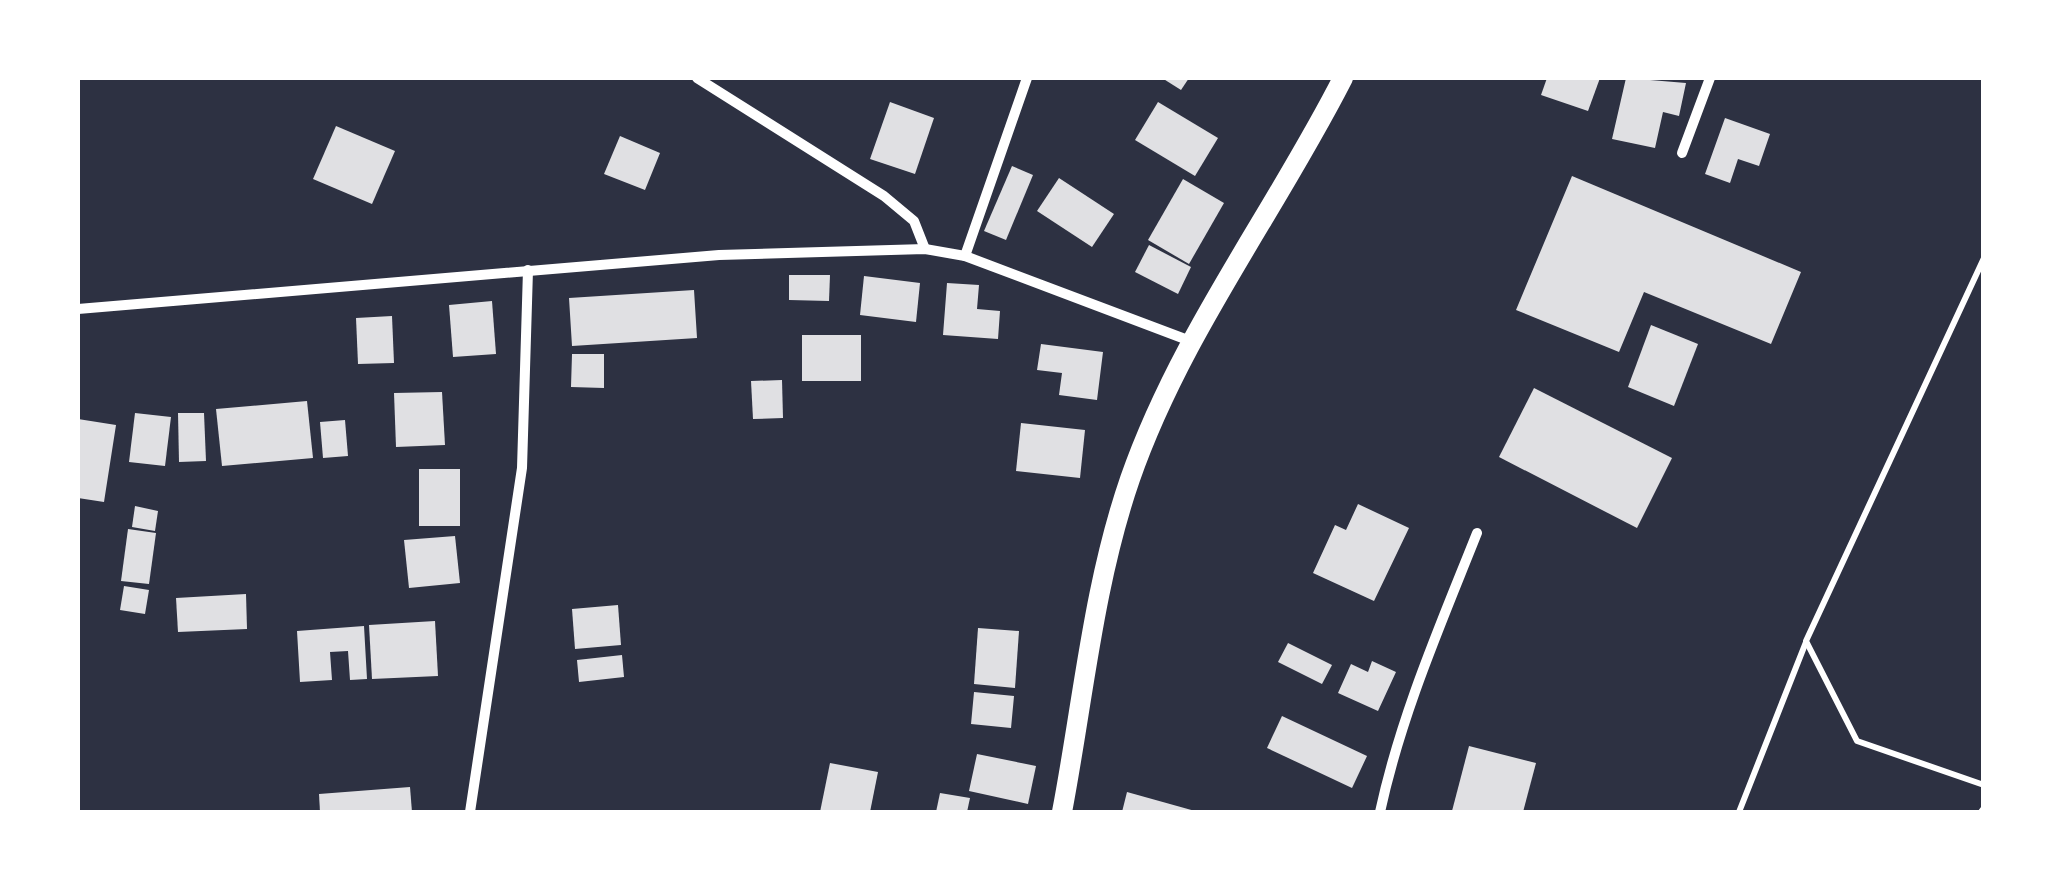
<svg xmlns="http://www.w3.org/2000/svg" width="2061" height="890" viewBox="0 0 2061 890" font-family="'Work Sans',sans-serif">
	<rect width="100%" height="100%" fill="#2d3142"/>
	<g fill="#e0e0e3">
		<path d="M1162 78H1189L1181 90Z"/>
		<path d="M1547 78H1600L1588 111 1541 95Z"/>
		<path d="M1626 78 1686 83 1679 116 1663 112 1655 148 1612 139Z"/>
		<path d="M890 102 934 118 915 174 870 159Z"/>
		<path d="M1158 102 1218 138 1195 176 1135 140Z"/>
		<path d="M1725 118 1770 134 1759 166 1738 159 1730 183 1705 174Z"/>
		<path d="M336 126 395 151 372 204 313 179Z"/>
		<path d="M620 136 660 153 645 190 604 174Z"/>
		<path d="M1012 166 1033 175 1006 240 984 231Z"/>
		<path d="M1572 176 1801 272 1771 344 1644 292 1619 352 1516 310Z"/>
		<path d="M1059 178 1114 214 1092 247 1037 211Z"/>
		<path d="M1183 179 1224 203 1189 264 1148 240Z"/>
		<path d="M1149 245 1191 267 1178 294 1135 272Z"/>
		<path d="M789 275H830L829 301 789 300Z"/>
		<path d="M864 276 920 283 916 322 860 315Z"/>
		<path d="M947 283 979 285 977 309 1000 311 998 339 943 335Z"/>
		<path d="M694 290 697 338 572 346 569 298Z"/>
		<path d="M492 301 496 354 453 357 449 305Z"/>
		<path d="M392 316 394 363 358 364 356 318Z"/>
		<path d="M1651 325 1698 344 1674 406 1628 387Z"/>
		<rect x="802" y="335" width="59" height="46"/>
		<path d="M1041 344 1103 352 1097 400 1059 395 1062 373 1037 370Z"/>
		<path d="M572 354H604V388L571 387Z"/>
		<path d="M782 380 783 418 753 419 751 381Z"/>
		<path d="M1534 388 1672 458 1637 528 1499 457Z"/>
		<path d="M442 392 445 445 396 447 394 393Z"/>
		<path d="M307 401 313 458 222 466 216 409Z"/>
		<path d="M135 413 171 417 165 466 129 462Z"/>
		<path d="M178 413H204L206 461 179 462Z"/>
		<path d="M78 419 116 425 104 502 78 498Z"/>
		<path d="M345 420 348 456 323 458 320 422Z"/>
		<path d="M1021 423 1085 430 1080 478 1016 471Z"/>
		<rect x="419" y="469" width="41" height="57"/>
		<path d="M1358 504 1409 528 1374 601 1313 573 1335 525 1346 530Z"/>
		<path d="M135 506 158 511 155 531 132 527Z"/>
		<path d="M128 529 156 533 149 584 121 581Z"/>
		<path d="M455 536 460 583 409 588 404 540Z"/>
		<path d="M124 586 149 590 145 614 120 610Z"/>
		<path d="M246 594 247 629 178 632 176 598Z"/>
		<path d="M618 605 621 645 575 649 572 609Z"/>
		<path d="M435 621 438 676 372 679 369 625Z"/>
		<path d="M364 626 367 679 350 680 348 651 330 652 332 680 300 682 297 631Z"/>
		<path d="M978 628 1019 631 1015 688 974 684Z"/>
		<path d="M1288 643 1332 665 1322 684 1278 662Z"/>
		<path d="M622 655 624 677 579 682 577 660Z"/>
		<path d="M1372 661 1396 672 1378 711 1338 693 1351 664 1368 672Z"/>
		<path d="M974 692 1014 696 1011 728 971 724Z"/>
		<path d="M1282 716 1367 756 1352 788 1267 748Z"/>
		<path d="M1469 746 1536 763 1523 812 1452 811Z"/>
		<path d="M977 754 1036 766 1028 804 969 791Z"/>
		<path d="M830 763 878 772 870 812H820Z"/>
		<path d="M410 787 412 812H320L319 794Z"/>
		<path d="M1127 792 1195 811V812H1122Z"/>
		<path d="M940 793 970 798 967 812H936Z"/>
	</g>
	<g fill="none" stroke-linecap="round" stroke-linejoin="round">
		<g stroke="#fff" stroke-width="6">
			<path d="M1984 258 1806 641 1857 741 1984 785"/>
			<path d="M1739 812 1806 642"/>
			<path d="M1981 812 1984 808"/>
		</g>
		<g stroke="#fff" stroke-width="10">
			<path d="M697 78 884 196 914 221 925 249"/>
			<path d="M1682 153 1710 78"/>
			<path d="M965 256 1027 78"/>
			<path d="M78 309 719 255 925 249 965 256 1193 342"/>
			<path d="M470 812 522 468 528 270"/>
			<path d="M1380 812C1401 715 1440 626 1477 533"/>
		</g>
		<path stroke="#fff" stroke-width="20" d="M1062 812C1083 702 1093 586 1130 479 1180 335 1275 212 1343 78"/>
	</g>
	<rect width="2061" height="890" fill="none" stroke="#ffffff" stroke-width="160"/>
</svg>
